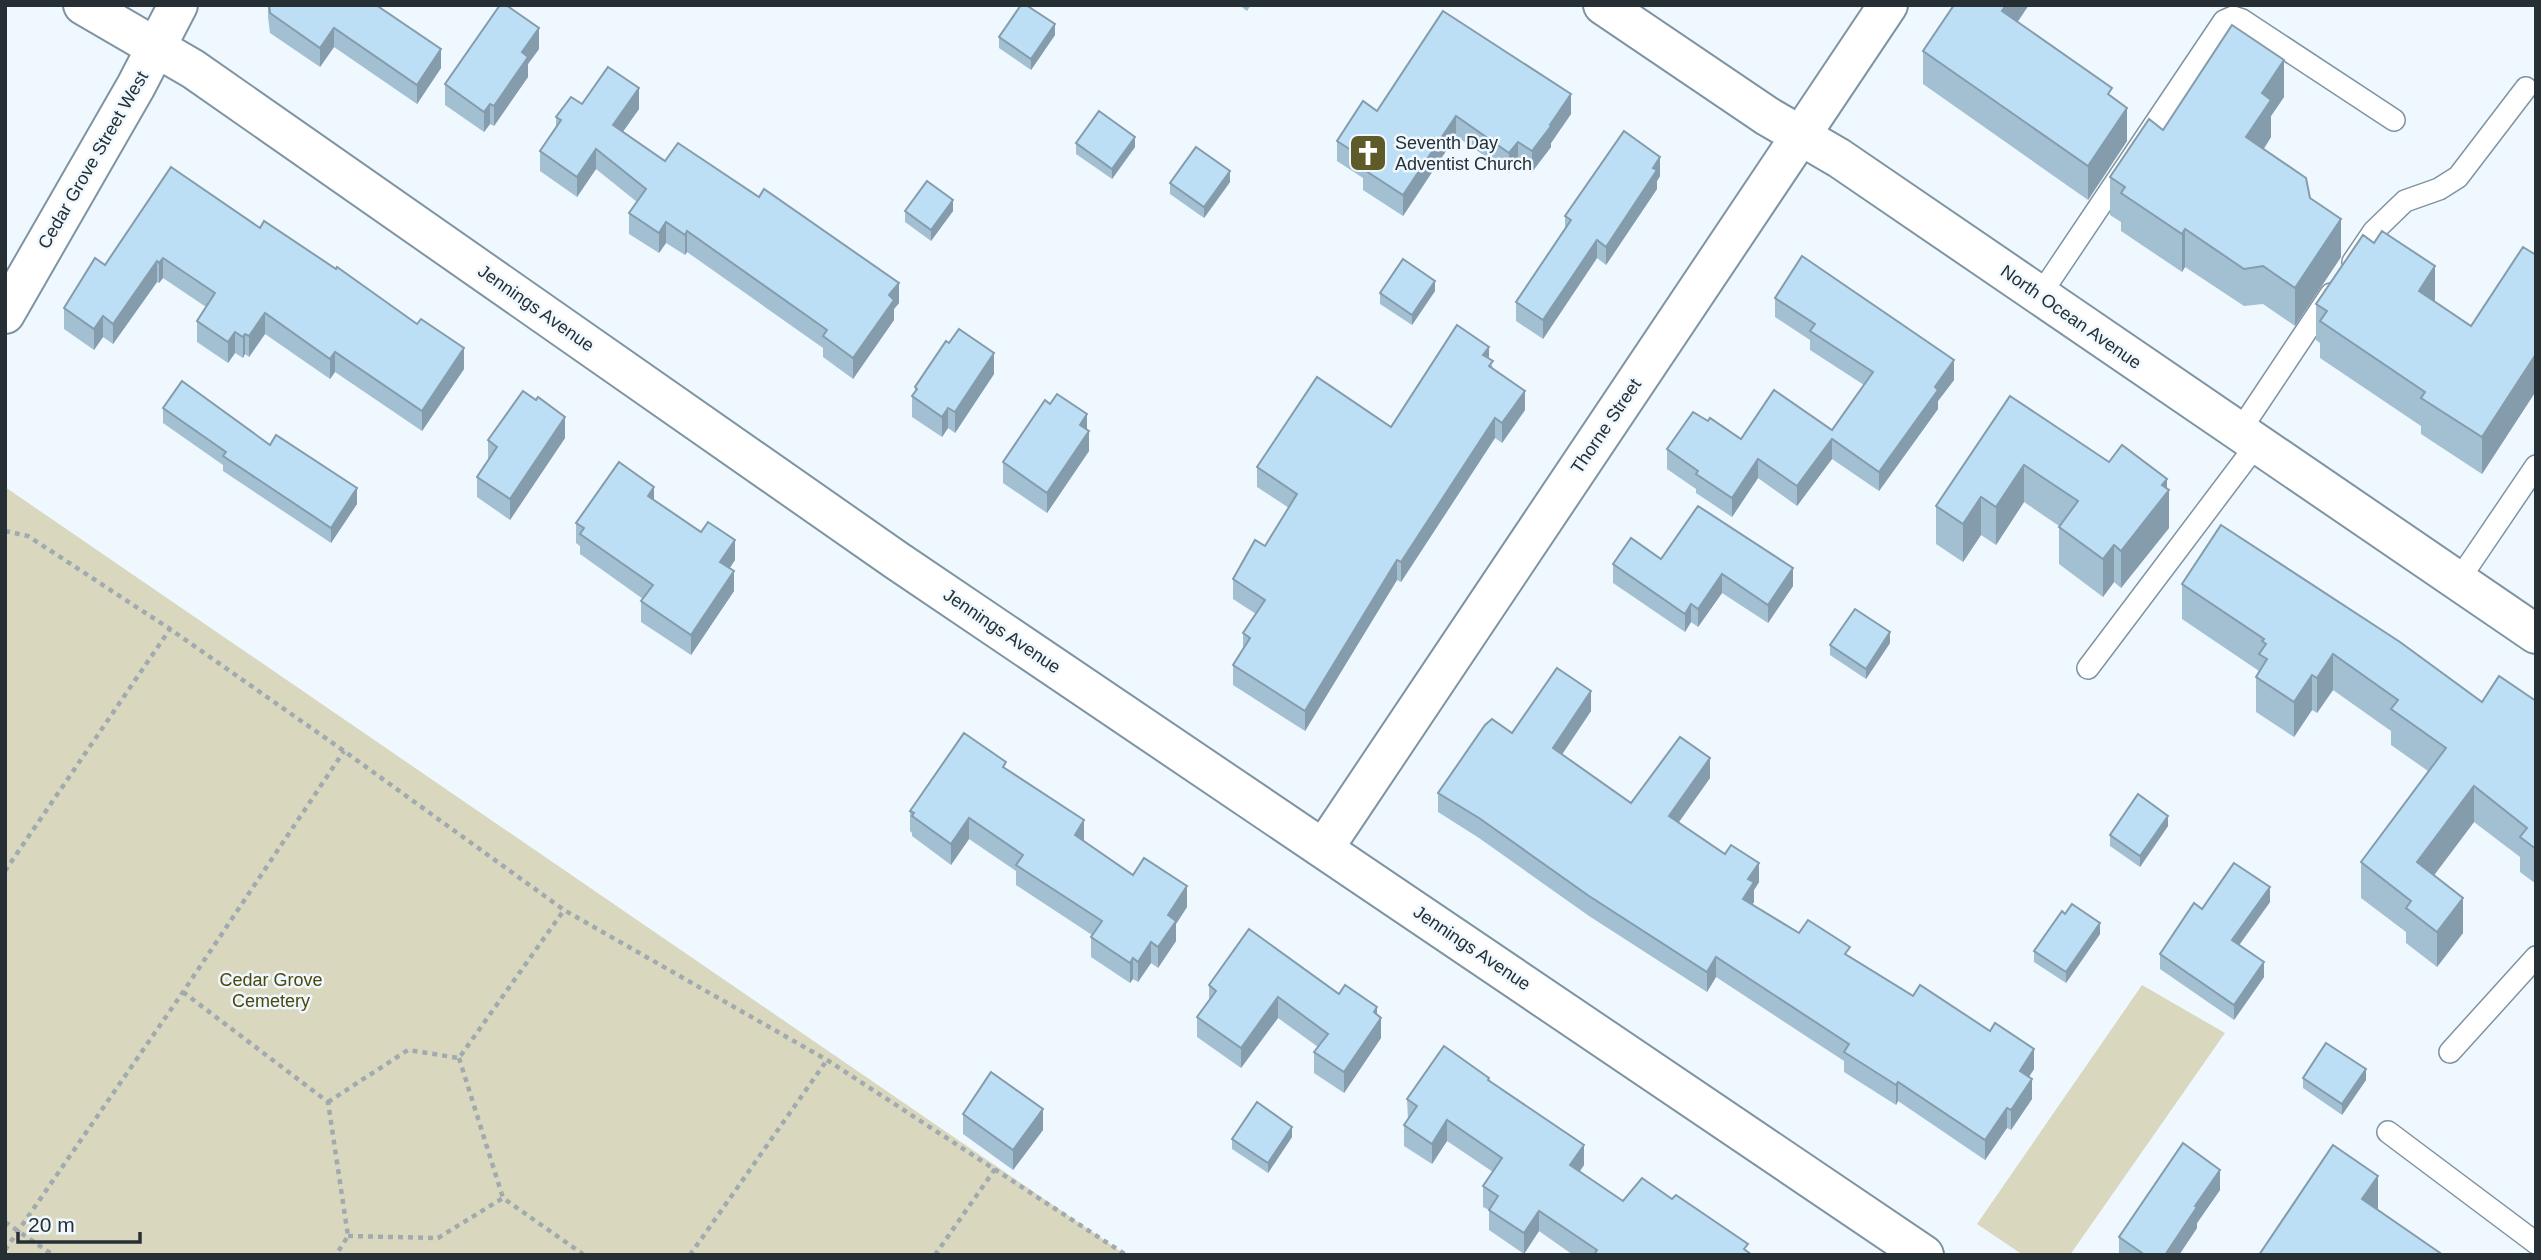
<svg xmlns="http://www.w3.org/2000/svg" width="2541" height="1260" viewBox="0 0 2541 1260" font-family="Arial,sans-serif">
	<rect width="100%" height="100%" fill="#eff8fe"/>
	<g fill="#d9d8bf">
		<path d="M5 487 1126 1255H5Z"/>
		<path d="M2142 985 2225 1033 2070 1255H2023L1977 1224Z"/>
	</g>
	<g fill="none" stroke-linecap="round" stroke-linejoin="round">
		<defs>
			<g id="service">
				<path d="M2353 262 2374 231 2405 201 2439 189 2458 177 2526 88"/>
				<path d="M2040 295 2224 21 2233 17 2242 20 2394 120"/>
				<path d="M2239 432 2331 294"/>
				<path d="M2458 581 2536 466"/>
				<path d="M2088 668 2257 444"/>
				<path d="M2450 1052 2536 957"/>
				<path d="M2388 1132 2536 1243"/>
			</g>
			<g id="minor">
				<path d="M83 5 193 69 896 560 1924 1255"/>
				<path d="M5 314 136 86 178 5"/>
				<path d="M1324 848 1888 5"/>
			</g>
			<path id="tertiary" d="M1603 5 1767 116 1839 158 2536 634"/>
		</defs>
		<use href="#service" stroke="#7f94a2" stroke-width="24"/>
		<use href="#minor" stroke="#7f94a2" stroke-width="42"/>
		<use href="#tertiary" stroke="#7f94a2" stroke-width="42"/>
		<g stroke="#a1aaaf" stroke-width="4.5" stroke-dasharray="5 5" stroke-linecap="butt">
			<path d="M5 531 28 536 170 629 344 751 564 910 827 1060 1126 1255"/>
			<path d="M5 871 170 629"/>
			<path d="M183 992 328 1102 348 1236 336 1255"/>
			<path d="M459 1058 503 1198"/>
			<path d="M328 1102 408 1050 459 1058 564 910"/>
			<path d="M5 1222 53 1255"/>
			<path d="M348 1236 438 1238 503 1198 584 1255"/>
			<path d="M5 1250 183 992 344 751"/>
			<path d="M690 1255 827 1060"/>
			<path d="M935 1255 995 1169"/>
		</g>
		<use href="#service" stroke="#fff" stroke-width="21"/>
		<use href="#minor" stroke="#fff" stroke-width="38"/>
		<use href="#tertiary" stroke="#fff" stroke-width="38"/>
	</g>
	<g fill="#a3c0d3">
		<path d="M268 5H382L380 8 441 68 417 104 334 47 320 67 270 33 268 17Z"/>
		<path d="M1239 5H1251L1247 11Z"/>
		<path d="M1055 35 1031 70 999 48V37Z"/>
		<path d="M539 49 528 64V77L494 126 490 124 484 132 445 105V84Z"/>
		<path d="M1923 51 2112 97 2127 141 2088 200 1923 84Z"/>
		<path d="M2284 97 2271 116V137L2264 149 2310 198 2341 257 2295 326 2263 304 2244 306 2185 267 2182 272 2121 231V222L2110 215V177L2163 130Z"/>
		<path d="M639 109 622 132 665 161 899 303 894 309V320L853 379 823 357V348L687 252 685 255 666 243 659 253 629 234V213L637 202 596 169 577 197 540 171V151L556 127V117Z"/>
		<path d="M1377 111 1571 114 1551 143V147L1532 172 1518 162 1509 173 1456 136 1403 216 1363 190V178L1337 161V141Z"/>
		<path d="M1076 143 1135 147 1112 179 1076 154Z"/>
		<path d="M171 167 464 369 422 431 335 372 330 379 265 334 249 357 245 354 243 358 235 353 228 363 197 342V321L206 307 163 278 159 283 157 282 113 344 103 337 94 350 64 329V308L105 265Z"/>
		<path d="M1660 176 1657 181V189L1606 265 1597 258 1543 339 1516 321V302L1565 228V216Z"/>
		<path d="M1230 182 1204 218 1170 194V183Z"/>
		<path d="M905 211H953L931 241 905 222Z"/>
		<path d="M2536 255V391L2482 474 2421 434V426L2320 358V343L2316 340V304L2435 302 2471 326Z"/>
		<path d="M1435 291 1412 325 1380 304V293Z"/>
		<path d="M1775 298 1954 380 1938 401V409L1879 491 1832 459 1797 506 1758 478 1732 517 1696 493V489L1667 469V449L1708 421 1741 439 1832 430 1864 385 1810 350V340L1775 317Z"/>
		<path d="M1489 358 1493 368 1525 410 1502 443 1495 438 1401 582 1397 580 1305 731 1233 685V665L1243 650V633L1256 614 1233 599V579L1265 546 1289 508 1257 487V467L1391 427Z"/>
		<path d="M994 374 955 433 948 428 942 437 912 417V396L915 392V387Z"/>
		<path d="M2010 396 2109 462 2167 489 2169 528 2121 588 2114 582 2103 597 2059 564V526L2024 502 1996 545 1981 535 1963 562 1936 544V506Z"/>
		<path d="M163 408 270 445 357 504 331 543 223 471V465L163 423Z"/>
		<path d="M1087 429 1089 451 1047 513 1003 483V462Z"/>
		<path d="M565 438 510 520 477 497V477L488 461V440Z"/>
		<path d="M2536 478V517H2535Z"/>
		<path d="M654 500 735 560 730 568 734 591 691 655 641 622V601L643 599 580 554V546L576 543V523Z"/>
		<path d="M1661 559 1793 586 1768 623 1722 593 1698 627 1691 622 1685 632 1613 583V564Z"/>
		<path d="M2182 584 2482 702 2536 701V884L2520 872V857L2474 822 2434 875 2463 933 2437 967 2406 943V932L2361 898V862L2428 771 2391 745V731L2333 690 2317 713 2312 710 2294 737 2256 712V677L2259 671 2182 619Z"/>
		<path d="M1890 643 1866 679 1830 655V645Z"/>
		<path d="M1591 711 1562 754 1631 803 1710 778 1679 822 1759 882 1754 890V902L1752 904 1799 933 1850 956 2034 1069 2029 1077 2032 1099 2011 1130 2007 1128 1985 1160 1898 1101 1896 1105 1844 1072V1061L1716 977 1707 992 1589 916 1479 838 1438 812V793L1512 733Z"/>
		<path d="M1006 769 1084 842 1133 875 1187 907 1176 924V941L1158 968 1151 963 1138 982 1133 979 1130 983 1091 957V937L1092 935 1016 885V871L969 839 951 865 912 836V833L910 831V811Z"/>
		<path d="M2168 826 2140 867 2110 846V835Z"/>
		<path d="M2270 902 2239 945 2264 977 2234 1020 2160 969V954L2202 909Z"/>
		<path d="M2100 934 2066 983 2034 962V951Z"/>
		<path d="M1209 985 1339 994 1377 1014 1381 1038 1344 1093 1314 1073V1052L1318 1047 1278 1018 1241 1068 1197 1037V1017L1209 1001Z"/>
		<path d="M2303 1078 2366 1080 2342 1115 2303 1088Z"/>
		<path d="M1489 1081 1584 1165 1579 1172 1623 1201 1748 1252 1752 1255H1573L1539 1231 1524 1254 1489 1230V1210L1483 1207V1186L1493 1172 1447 1141 1432 1164 1404 1146V1125L1408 1120 1407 1099Z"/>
		<path d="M963 1114 1043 1130 1013 1170 963 1134Z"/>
		<path d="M1292 1137 1268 1173 1232 1149V1139Z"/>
		<path d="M2220 1190 2197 1223V1228L2179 1255H2119V1237Z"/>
	</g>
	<g fill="#849cac">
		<path d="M2006 5H2029L2002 45V11Z"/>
		<path d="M1055 24V35L1031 70V59Z"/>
		<path d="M334 28V47L320 67V48Z"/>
		<path d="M539 28V49L528 64V77L494 126V106L522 52Z"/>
		<path d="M441 49V68L417 104V85Z"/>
		<path d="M2284 60V97L2271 116V137L2246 175V137L2262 93Z"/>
		<path d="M639 88V109L613 146V125Z"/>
		<path d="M1571 94V114L1551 143V147L1532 172V151Z"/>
		<path d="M490 104V124L484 132V112Z"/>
		<path d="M2127 108V141L2088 200V166Z"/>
		<path d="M1456 116V136L1403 216V195Z"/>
		<path d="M1135 137V147L1112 179V169Z"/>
		<path d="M1518 142V162L1509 173V153Z"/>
		<path d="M596 149V169L577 197V177Z"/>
		<path d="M1660 157V176L1657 181V189L1606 265V247Z"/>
		<path d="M1230 171V182L1204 218V207Z"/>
		<path d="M953 200V211L931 241V230Z"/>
		<path d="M2341 219V257L2295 326V288Z"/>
		<path d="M666 222V243L659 253V233Z"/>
		<path d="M2185 229V267L2182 272V234Z"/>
		<path d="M687 231V252L685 255V235Z"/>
		<path d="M1597 240V258L1543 339V320Z"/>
		<path d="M163 258V278L159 283V263Z"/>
		<path d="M157 261V282L113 344V324Z"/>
		<path d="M2435 266V303L2419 291Z"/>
		<path d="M1435 281V291L1412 325V315Z"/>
		<path d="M899 283V303L894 309V320L853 379V358L889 295Z"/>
		<path d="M265 313V334L249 357V336Z"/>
		<path d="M103 316V337L94 350V329Z"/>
		<path d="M235 332V353L228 363V342Z"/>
		<path d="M245 334V354L243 358V337Z"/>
		<path d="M1489 347V367L1483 355Z"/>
		<path d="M464 348V369L422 431V411Z"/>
		<path d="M335 352V372L330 379V359Z"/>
		<path d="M994 353V374L955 433V412Z"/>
		<path d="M2536 354V391L2482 474V437Z"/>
		<path d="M1954 360V380L1938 401V409L1879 491V472Z"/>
		<path d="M1525 391V410L1502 443V423Z"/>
		<path d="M948 408V428L942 437V417Z"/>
		<path d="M1087 414V434L1089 431V451L1047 513V493L1080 425Z"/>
		<path d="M565 417V438L510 520V499Z"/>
		<path d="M1495 418V438L1401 582V562Z"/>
		<path d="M1832 439V459L1797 506V486Z"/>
		<path d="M1758 459V478L1732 517V498Z"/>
		<path d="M2024 465V502L1996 545V507Z"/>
		<path d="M2167 479V493L2169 490V528L2121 588V551L2162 485Z"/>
		<path d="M654 487V508L648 496Z"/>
		<path d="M357 488V504L331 543V528Z"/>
		<path d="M1981 497V535L1963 562V524Z"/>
		<path d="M735 540V560L720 582V562Z"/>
		<path d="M2114 545V582L2103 597V559Z"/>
		<path d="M1397 560V580L1305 731V711Z"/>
		<path d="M1793 568V586L1768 623V605Z"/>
		<path d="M734 571V591L691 655V635Z"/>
		<path d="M1722 574V593L1698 627V609Z"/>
		<path d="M1691 604V622L1685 632V614Z"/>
		<path d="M1890 632V643L1866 679V669Z"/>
		<path d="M2333 654V690L2317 713V678Z"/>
		<path d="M2312 675V710L2294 737V702Z"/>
		<path d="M1591 691V711L1553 768V748Z"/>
		<path d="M1710 758V778L1669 836V816Z"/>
		<path d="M2474 786V822L2417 898V862Z"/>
		<path d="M2168 816V826L2140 867V856Z"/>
		<path d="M969 818V839L951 865V844Z"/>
		<path d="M1084 820V841L1075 856V835Z"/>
		<path d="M1759 863V882L1754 890V902L1743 919V899L1748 879Z"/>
		<path d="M1187 886V907L1176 924V941L1158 968V947L1168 915Z"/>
		<path d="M2270 887V902L2232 955V940Z"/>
		<path d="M2463 898V933L2437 967V932Z"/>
		<path d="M2100 923V934L2066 983V972Z"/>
		<path d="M1151 942V963L1138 982V962Z"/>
		<path d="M1716 957V977L1707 992V972Z"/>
		<path d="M1133 958V979L1130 983V963Z"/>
		<path d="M2264 962V977L2234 1020V1005Z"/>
		<path d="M1278 997V1018L1241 1068V1048Z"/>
		<path d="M1377 1007V1024L1381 1018V1038L1344 1093V1072Z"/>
		<path d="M2034 1049V1069L2020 1090V1071Z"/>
		<path d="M2366 1069V1080L2342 1115V1104Z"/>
		<path d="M2032 1079V1099L2011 1130V1110Z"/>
		<path d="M1898 1082V1101L1896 1105V1085Z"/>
		<path d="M2007 1108V1128L1985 1160V1140Z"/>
		<path d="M1043 1109V1130L1013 1170V1150Z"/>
		<path d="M1447 1120V1141L1432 1164V1144Z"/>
		<path d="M1292 1127V1137L1268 1173V1163Z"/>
		<path d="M1584 1145V1165L1570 1186V1165Z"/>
		<path d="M2220 1170V1190L2197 1223V1228L2179 1255H2165L2195 1206Z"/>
		<path d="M2378 1176V1213L2362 1199Z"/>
		<path d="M1539 1211V1231L1524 1254V1233Z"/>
	</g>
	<g fill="#bddff5" stroke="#849cac" stroke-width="2">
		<path d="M269 5H376L441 49 417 85 334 28 320 48 270 13Z"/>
		<path d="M500 5H506L539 28 522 52 528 57 494 106 490 104 484 112 445 84Z"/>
		<path d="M1021 5H1026L1055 24 1031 59 999 37Z"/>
		<path d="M1954 5H2006L2002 11 2112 88 2108 94 2127 108 2088 166 1923 51Z"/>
		<path d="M1443 11 1571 94 1550 125 1551 126 1532 151 1518 142 1509 153 1456 116 1403 195 1363 169 1368 161 1337 141 1363 101 1377 111Z"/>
		<path d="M2232 25 2284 60 2262 93 2271 100 2246 137 2306 178 2310 198 2341 219 2295 288 2263 266 2244 269 2185 229 2182 234 2121 193 2125 187 2110 177 2149 119 2163 130Z"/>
		<path d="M608 67 639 88 613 125 665 161 678 143 759 197 764 189 899 283 889 295 894 300 853 358 823 336 827 330 687 231 685 235 666 222 659 233 629 213 646 189 596 149 577 177 540 151 561 120 556 117 571 97 582 104Z"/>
		<path d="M1099 111 1135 137 1112 169 1076 143Z"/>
		<path d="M1624 131 1660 157 1653 168 1657 170 1606 247 1597 240 1543 320 1516 302 1571 220 1565 216Z"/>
		<path d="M1196 147 1230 171 1204 207 1170 183Z"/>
		<path d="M171 167 260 228 264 221 336 269 337 267 417 324 421 319 464 348 422 411 335 352 330 359 265 313 249 336 245 334 243 337 235 332 228 342 197 321 215 293 163 258 159 263 157 261 113 324 103 316 94 329 64 308 95 258 105 265Z"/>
		<path d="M927 181 953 200 931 230 905 211Z"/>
		<path d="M2382 231 2435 266 2419 291 2471 326 2523 247 2536 255V354L2482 437 2421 398 2425 392 2320 321 2327 311 2316 304 2363 235 2374 243Z"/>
		<path d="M1802 256 1954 360 1935 387 1938 390 1879 472 1832 439 1797 486 1758 459 1732 498 1696 474 1698 471 1667 449 1693 412 1708 421 1710 418 1741 439 1774 390 1832 430 1873 372 1810 331 1815 324 1775 298Z"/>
		<path d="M1403 259 1435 281 1412 315 1380 293Z"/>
		<path d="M1457 325 1489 347 1483 355 1493 361 1489 366 1525 391 1502 423 1495 418 1401 562 1397 560 1305 711 1233 665 1250 638 1243 633 1265 600 1233 579 1255 540 1265 546 1297 494 1257 467 1317 377 1391 427Z"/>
		<path d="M959 329 994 353 955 412 948 408 942 417 912 396 917 389 915 387 946 341 949 343Z"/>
		<path d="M182 381 270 445 276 435 357 488 331 528 223 456 226 452 163 408Z"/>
		<path d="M523 391 536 400 538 397 565 417 510 499 477 477 497 447 488 440Z"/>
		<path d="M1057 394 1087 414 1080 425 1089 431 1047 493 1003 462 1045 400 1050 404Z"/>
		<path d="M2010 396 2109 462 2122 445 2167 479 2162 485 2169 490 2121 551 2114 545 2103 559 2059 527 2078 501 2024 465 1996 507 1981 497 1963 524 1936 506Z"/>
		<path d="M619 462 654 487 648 496 701 532 708 522 735 540 720 562 734 571 691 635 641 601 653 585 580 534 584 528 576 523Z"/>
		<path d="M1698 506 1793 568 1768 605 1722 574 1698 609 1691 604 1685 614 1613 564 1631 538 1661 559Z"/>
		<path d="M2221 525 2400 642 2482 702 2499 676 2536 701V849L2520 837 2527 828 2474 786 2417 862 2463 898 2437 932 2406 908 2411 901 2361 862 2446 748 2391 709 2398 700 2333 654 2317 678 2312 675 2294 702 2256 677 2267 659 2259 654 2266 644 2262 641 2264 639 2182 584Z"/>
		<path d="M1855 609 1890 632 1866 669 1830 645Z"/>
		<path d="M1557 668 1591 691 1553 748 1631 803 1680 737 1710 758 1669 816 1725 854 1731 845 1759 863 1748 879 1754 882 1743 899 1799 933 1808 920 1850 947 1845 954 1913 996 1920 985 1990 1031 1995 1023 2034 1049 2020 1071 2032 1079 2011 1110 2007 1108 1985 1140 1898 1082 1896 1085 1844 1052 1849 1044 1716 957 1707 972 1589 896 1479 818 1438 793 1485 725 1492 719 1512 733Z"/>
		<path d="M964 733 1006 762 1003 767 1084 820 1075 835 1133 875 1144 858 1187 886 1168 915 1176 921 1158 947 1151 942 1138 962 1133 958 1130 963 1091 937 1102 921 1016 865 1023 855 969 818 951 844 912 816 914 813 910 811Z"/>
		<path d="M2138 794 2168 816 2140 856 2110 835Z"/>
		<path d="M2234 863 2270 887 2232 940 2264 962 2234 1005 2160 954 2194 903 2202 909Z"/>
		<path d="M2072 904 2100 923 2066 972 2034 951 2062 911 2065 914Z"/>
		<path d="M1249 929 1339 994 1345 985 1377 1007 1374 1012 1381 1018 1344 1072 1314 1052 1328 1034 1278 997 1241 1048 1197 1017 1216 991 1209 985Z"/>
		<path d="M2326 1043 2366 1069 2342 1104 2303 1078Z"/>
		<path d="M1444 1046 1489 1078 1488 1080 1584 1145 1570 1165 1623 1201 1642 1178 1672 1199 1676 1195 1748 1244 1744 1249 1752 1255H1594L1597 1250 1539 1211 1524 1233 1489 1210 1498 1196 1483 1186 1502 1158 1447 1120 1432 1144 1404 1125 1417 1106 1407 1099Z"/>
		<path d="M991 1072 1043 1109 1013 1150 963 1114Z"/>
		<path d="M1257 1102 1292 1127 1268 1163 1232 1139Z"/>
		<path d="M2183 1143 2220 1170 2195 1206 2197 1207 2165 1255H2145L2119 1237Z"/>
		<path d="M2333 1145 2378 1176 2362 1199 2443 1255H2259Z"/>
	</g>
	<defs>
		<symbol id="church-square" viewBox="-11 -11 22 22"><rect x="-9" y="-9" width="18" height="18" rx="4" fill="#5f5b28" stroke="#eff8fe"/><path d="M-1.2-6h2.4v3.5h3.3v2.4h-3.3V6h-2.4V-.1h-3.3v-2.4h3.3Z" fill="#fff"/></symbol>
	</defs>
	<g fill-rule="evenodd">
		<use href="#church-square" x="1346" y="131" width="44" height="44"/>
	</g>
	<g text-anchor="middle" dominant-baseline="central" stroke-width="5" stroke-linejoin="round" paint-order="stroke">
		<g font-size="18" fill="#262f34" stroke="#eff8fe" text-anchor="start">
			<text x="1395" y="143">Seventh Day<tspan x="1395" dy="21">Adventist Church</tspan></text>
		</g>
		<g font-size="18" fill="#262f34" stroke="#eff8fe">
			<text transform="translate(93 160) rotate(-60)">Cedar Grove Street West</text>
			<text transform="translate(536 308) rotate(35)">Jennings Avenue</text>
			<text transform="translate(2071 317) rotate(35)">North Ocean Avenue</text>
			<text transform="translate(1606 426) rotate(-56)">Thorne Street</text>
			<text transform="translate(1002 631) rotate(34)">Jennings Avenue</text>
			<text transform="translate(1472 948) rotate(34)">Jennings Avenue</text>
		</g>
		<g font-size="18" fill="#4c470b" stroke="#eff8fe">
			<text x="271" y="980">Cedar Grove<tspan x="271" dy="21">Cemetery</tspan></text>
		</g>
	</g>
	<rect width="2541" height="1260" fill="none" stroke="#262f34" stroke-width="14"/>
	<path d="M18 1232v10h122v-10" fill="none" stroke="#262f34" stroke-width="3.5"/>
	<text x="28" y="1232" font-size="21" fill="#262f34" stroke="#eff8fe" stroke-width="5" paint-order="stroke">20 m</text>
</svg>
